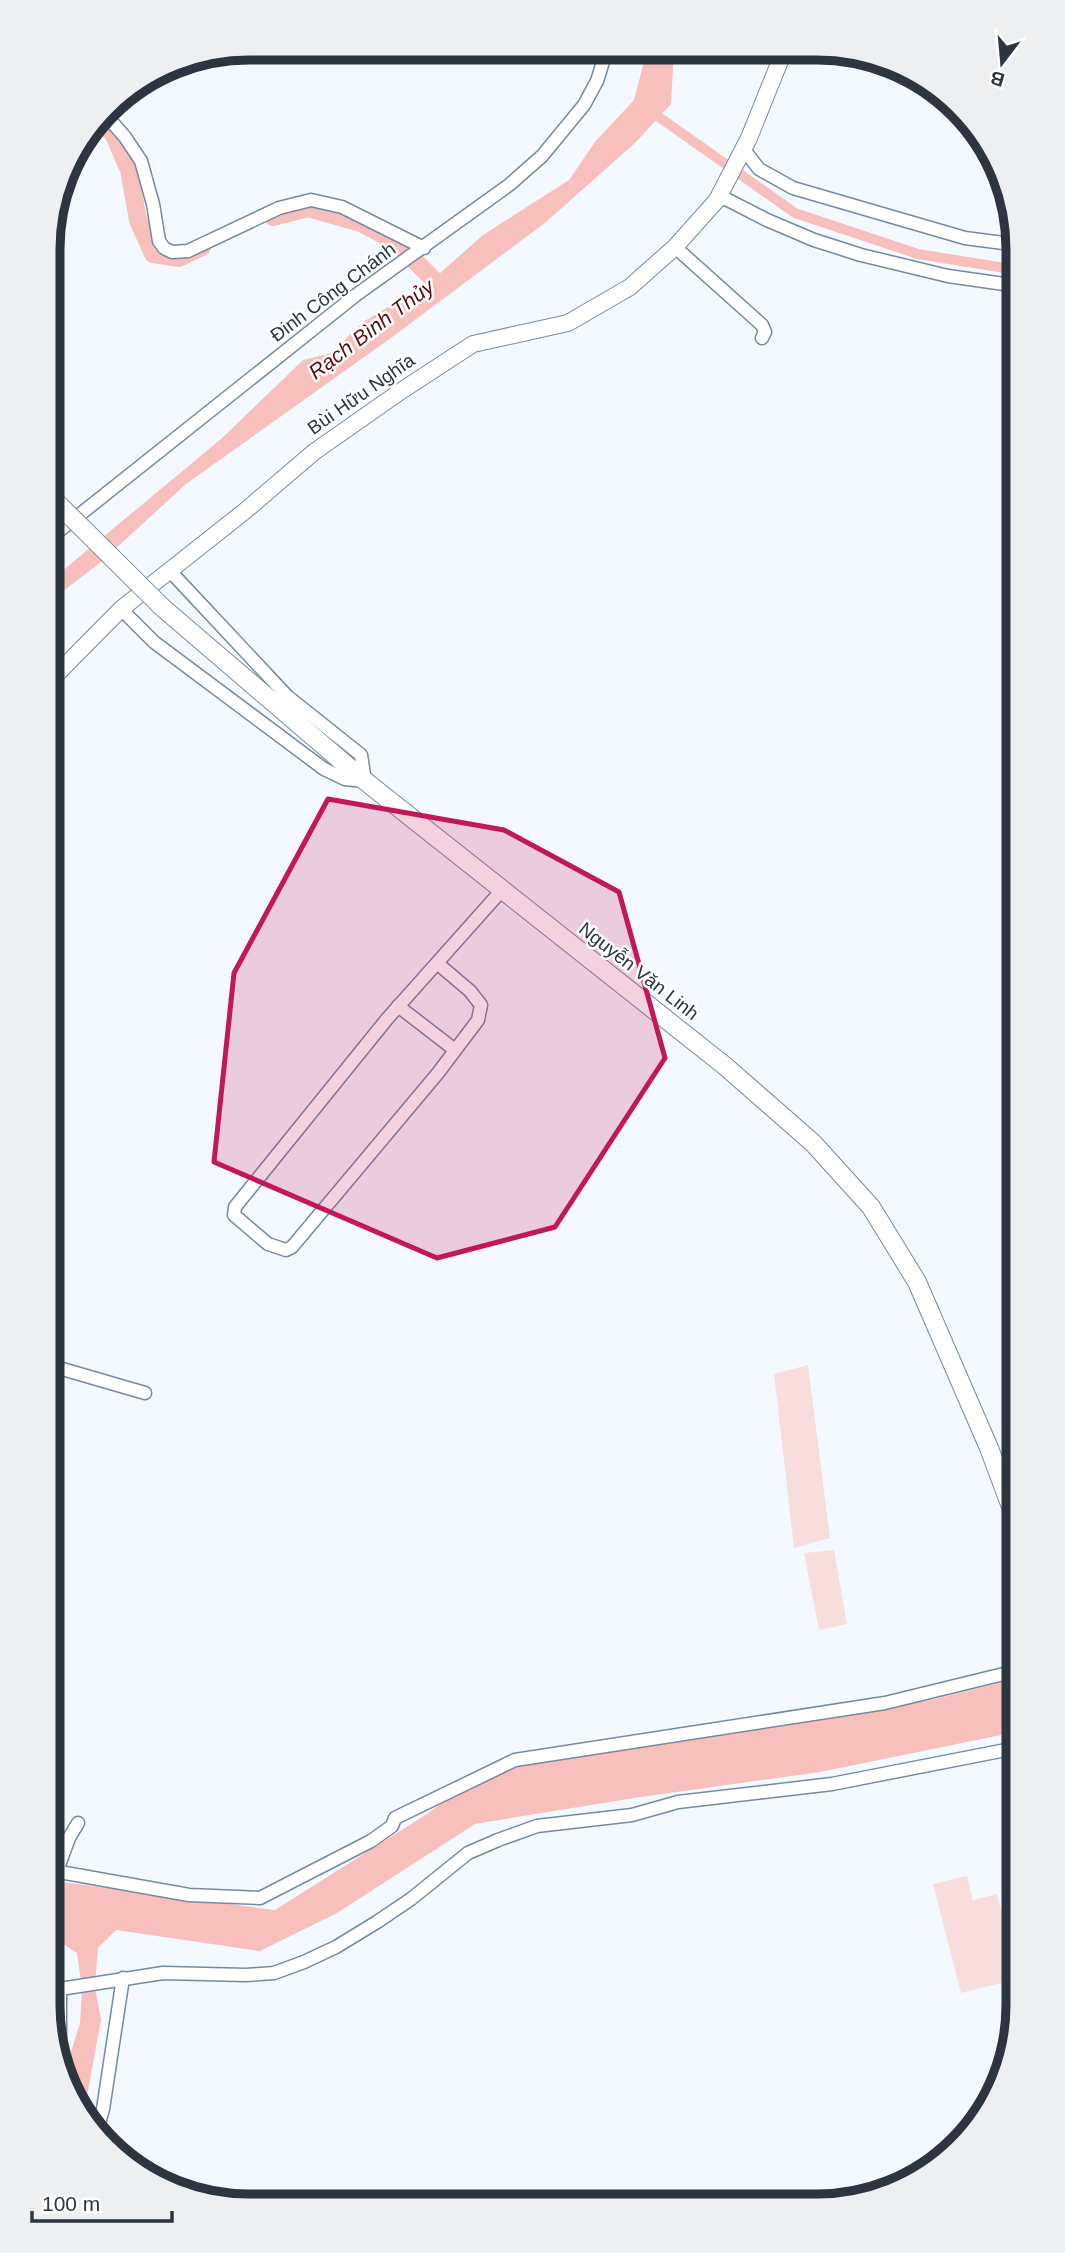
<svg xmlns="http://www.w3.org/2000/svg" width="1065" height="2253" viewBox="0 0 1065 2253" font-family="Arial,sans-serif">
	<rect width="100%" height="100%" fill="#f4f9ff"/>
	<g fill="#f7dedc">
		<path d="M808 1365 830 1538 794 1548 774 1374Z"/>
		<path d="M834 1550 847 1624 819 1630 804 1553Z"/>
		<path d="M967 1876 973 1900 997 1894 1017 1979 961 1993 933 1884Z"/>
	</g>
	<g fill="#f8c0bc">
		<path d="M647 50H674L671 104 636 142 546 222 391 338 186 484 101 562 49 602V582L221 439 303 360 331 353 363 322 430 282 483 235 569 180 595 142 634 100Z"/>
		<path d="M1016 1679V1732L820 1772 634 1798 475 1824 337 1913 260 1951 116 1930 98 1948 95 1986 101 2020 85 2107 67 2078 69 2058 80 2023 82 1989 77 1953 54 1938V1881L275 1910 430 1812 463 1786 523 1765 712 1734 821 1719 931 1700Z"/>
	</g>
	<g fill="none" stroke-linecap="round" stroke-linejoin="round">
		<path stroke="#f8c0bc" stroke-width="10" d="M656 115 795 213 918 254 1011 269"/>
		<g stroke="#f8c0bc" stroke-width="18">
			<path d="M99 119 114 135 129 170 138 220 153 254 179 258 202 247"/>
			<path d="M273 217 308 208 361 223 395 241 436 282"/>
		</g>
		<defs>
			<g id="minor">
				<path d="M104 113 125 137 141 161 153 204 159 241 164 248 172 252 188 251 279 208 311 200 342 207 424 248"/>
				<path d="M748 142 745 151 759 169 793 188 965 238 1011 244"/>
				<path d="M717 200 726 199 767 220 814 240 861 255 948 276 1011 285"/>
				<path d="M675 247 762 325 765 332 762 338"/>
				<path d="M49 539 356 295 509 185 542 156 584 105 597 81 607 49"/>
				<path d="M121 609 154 642 324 769 345 779 365 781 361 755 287 696 170 571"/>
				<path d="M437 963 470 991 481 1005 478 1020 438 1073 292 1247 286 1250 268 1244 234 1215 235 1207 387 1019 502 890"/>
				<path d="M398 1006 455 1050"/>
				<path d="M52 1366 145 1393"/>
				<path d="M54 1871 189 1895 260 1898 371 1841 392 1826 395 1818 515 1760 885 1703 1016 1671"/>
				<path d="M57 1871 69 1838 78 1823"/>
				<path d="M54 1976 60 1989V2053L57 2061"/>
				<path d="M60 1989 163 1973 246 1975 274 1973 304 1962 336 1947 377 1922 411 1899 468 1853 498 1840 537 1826 632 1815 678 1802 832 1784 1016 1748"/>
				<path d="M98 2127 103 2109 123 1978"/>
			</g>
			<path id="major" d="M49 682 121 609 245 511 314 452 401 391 473 344 568 323 630 287 675 247 717 200 749 138 784 51"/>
			<path id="highway" d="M163 608 365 781 725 1066 813 1143 871 1207 917 1282 989 1448 1016 1520"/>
		</defs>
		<use href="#minor" stroke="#758aa2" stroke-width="15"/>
		<use href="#major" stroke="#758aa2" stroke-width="18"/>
		<use href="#highway" stroke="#758aa2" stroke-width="20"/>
		<use href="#minor" stroke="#fff" stroke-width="12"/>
		<use href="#major" stroke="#fff" stroke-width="16"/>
		<use href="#highway" stroke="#fff" stroke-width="18"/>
		<defs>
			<path id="highway-bridge" d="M53 499 163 608"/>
		</defs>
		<use href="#highway-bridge" stroke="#758aa2" stroke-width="20" stroke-linecap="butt"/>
		<use href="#highway-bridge" stroke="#fff" stroke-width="18"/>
	</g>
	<path fill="#c2185b" fill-opacity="0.2" stroke="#c2185b" stroke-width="5" stroke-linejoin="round" d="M328 799 504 830 619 892 665 1058 555 1227 437 1258 214 1162 234 973Z"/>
	<g text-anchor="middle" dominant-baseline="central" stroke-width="5" stroke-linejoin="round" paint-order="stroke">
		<g font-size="19" fill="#2d3640" stroke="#fff">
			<text transform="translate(333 292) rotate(-37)">Đinh Công Chánh</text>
			<text transform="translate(361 394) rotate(-35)">Bùi Hữu Nghĩa</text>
			<text transform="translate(639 971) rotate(38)">Nguyễn Văn Linh</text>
		</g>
		<g font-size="21" font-style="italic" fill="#5c0b12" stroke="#fff">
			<text transform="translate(371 329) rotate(-37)">Rạch Bình Thủy</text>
		</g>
	</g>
	<path d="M0 0H1065V2253H0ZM249 60H817A189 189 0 0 1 1006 249V2005A189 189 0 0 1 817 2194H249A189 189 0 0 1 60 2005V249A189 189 0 0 1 249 60Z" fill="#eeeff0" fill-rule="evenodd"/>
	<path fill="none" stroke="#2d3640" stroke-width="9" d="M249 60H817A189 189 0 0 1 1006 249V2005A189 189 0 0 1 817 2194H249A189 189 0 0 1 60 2005V249A189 189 0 0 1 249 60Z"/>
	<g transform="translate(1002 63) rotate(196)" stroke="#ffffff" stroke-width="5" paint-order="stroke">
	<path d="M0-5L12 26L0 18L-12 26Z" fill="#2d3640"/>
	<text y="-10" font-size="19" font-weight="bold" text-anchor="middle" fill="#2d3640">B</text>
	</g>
	<path d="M32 2211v10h140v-10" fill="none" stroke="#2d3640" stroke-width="3.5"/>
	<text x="42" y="2211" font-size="21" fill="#2d3640" stroke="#ffffff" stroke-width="5" paint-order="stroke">100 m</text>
</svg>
